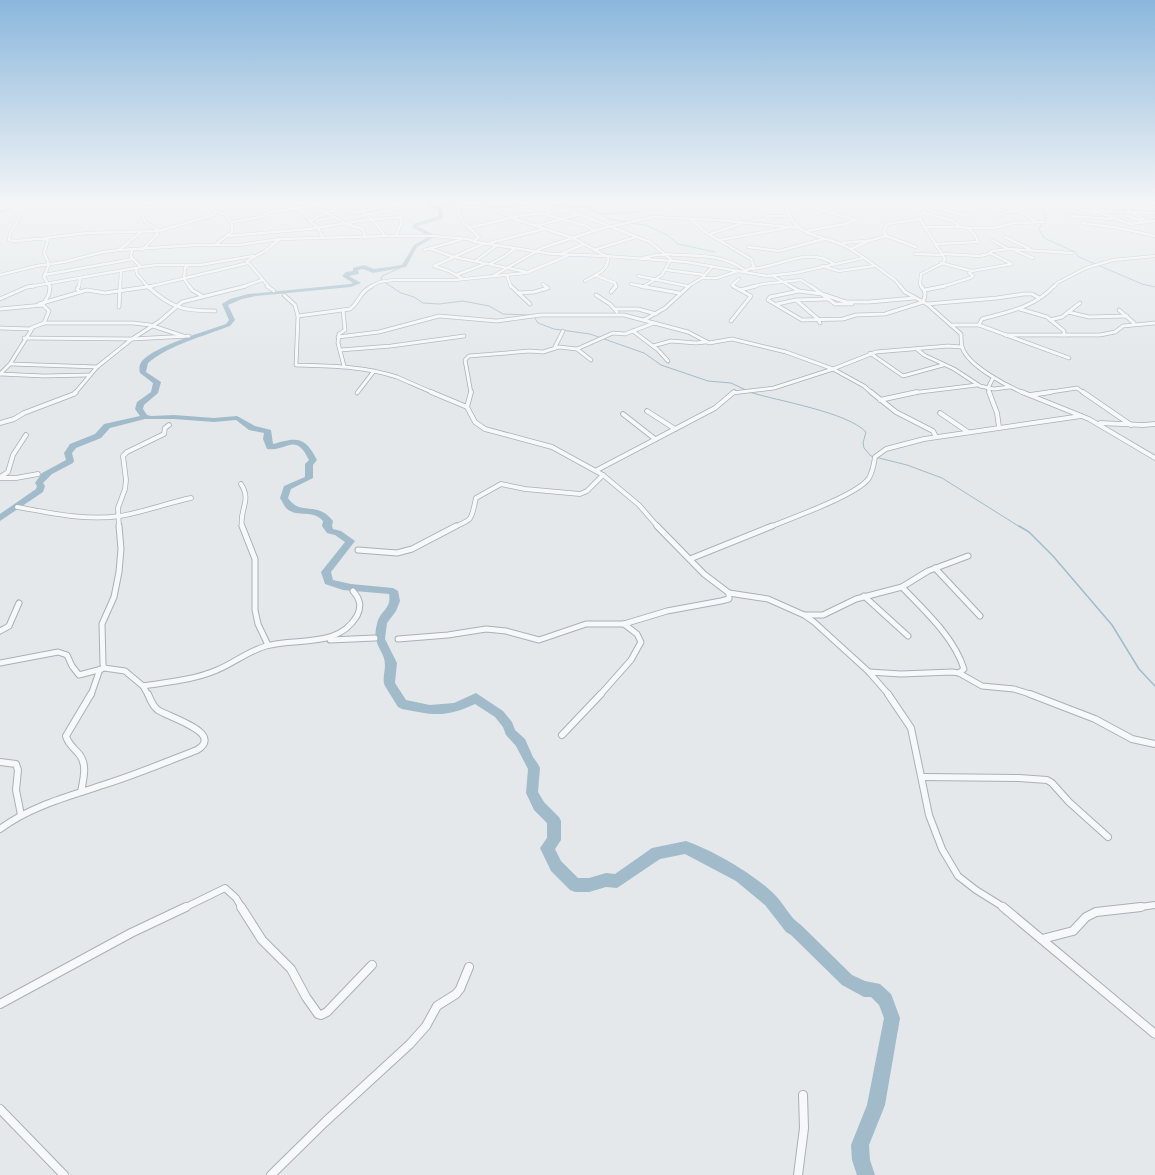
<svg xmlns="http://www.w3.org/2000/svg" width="1155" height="1175" viewBox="0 0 1155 1175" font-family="'Roboto Condensed',sans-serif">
	<rect width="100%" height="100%" fill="#e4e8eb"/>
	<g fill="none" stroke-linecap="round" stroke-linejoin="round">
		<g stroke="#a1bbca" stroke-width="1">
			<path d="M463 206 484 204 493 207H514L536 203 580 208 588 207 609 219 626 222"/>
			<path d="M437 208 448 205H456"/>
			<path d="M1040 209 1045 213 1046 217 1039 229 1044 238 1075 252 1079 257 1142 284 1155 287"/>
			<path d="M0 212 12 208 21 202"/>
			<path d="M603 214 639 212"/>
			<path d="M629 223 646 225 667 235 678 244 715 252"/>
			<path d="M400 268 382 276 381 280 401 293 414 297 423 303 439 304 463 301 489 306 503 314 529 315"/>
			<path d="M534 317 538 323 554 329 590 334 644 353 661 365 708 381 731 383 746 390"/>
			<path d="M749 392C778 401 847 412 866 432L863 443 864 448 871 456 907 465 942 478 1020 527"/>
		</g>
		<path stroke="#a1bbca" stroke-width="1.5" d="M1019 526 1029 532 1053 556 1112 625 1139 669 1155 686"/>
		<path fill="#a1bbca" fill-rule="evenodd" d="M427 202H431L442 208 443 217 440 220 417 226 436 236 417 247 406 267 373 273 363 269 358 270 359 274 349 276 361 283 351 287 256 296 242 299 228 305 235 320 230 326C204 336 169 345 148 363L146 372 161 382 158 393 144 405 143 409 147 415 151 416 174 415 214 418 237 416 255 426 271 430 273 444C297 437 305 436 317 460L313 465V478L291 489 288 498C301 517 317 500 333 521L332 526 333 529 341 531 355 541 331 572 333 580 351 584 393 588 398 591 400 601 396 611 387 623 385 639 397 663 395 683 406 700 430 705 454 703 476 693 503 711 512 722 515 730 525 739 533 757 538 764 540 768 538 792 544 802 559 817 561 821V840L555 849 561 861 578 878H589L606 873 615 874 652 848 686 841C714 851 754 874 775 895 784 904 790 918 801 925L852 975 865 981 880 984 891 994 900 1018 885 1105 869 1145 870 1160 875 1175H857L852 1160 851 1145 867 1105 884 1018 879 1005 871 997H864L842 985 791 935 786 932 765 905 736 881 685 854 660 859 617 888 606 887 589 892H575L570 890 551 871 540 848 547 838V823L534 810 526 793 528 769 516 746 506 735 503 727 495 717 475 704C445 718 433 715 402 709L398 707 385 686C382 680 385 672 385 665 385 650 371 646 377 624 380 610 392 609 389 594L343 590 325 584 321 572 345 542 335 535 327 533 322 526 323 521C313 509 298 518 287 509 284 506 282 501 280 498L284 486 305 477V464L309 460C295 431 287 452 267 449L263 439 264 433 249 430 236 420 214 422 174 419H145L110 428 101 438 76 448 72 453 74 461 73 463 52 474 43 483 45 486 43 492 0 521V514L36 489 37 486 35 483 42 473 66 460 64 453 70 444 95 434 104 424 140 416 135 409 137 402 151 392 153 383 140 373C139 369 139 365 142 361 155 346 206 331 226 324L229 320 222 304 230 299 248 294 350 284 353 283 342 276 346 272 353 271V268L364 265 374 269 402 265 414 245 430 236 413 228V224L439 216 438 210 429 206Z"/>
		<defs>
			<g id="minor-far5">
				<path d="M117 202 143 208C139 220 149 225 158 230L157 235 142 250"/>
				<path d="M258 202 300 210 310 221"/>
				<path d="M347 202C364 211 374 219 385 236"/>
				<path d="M458 202 456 206 458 207C476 208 497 207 512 218L573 238 608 257C609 271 595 275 585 281"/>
				<path d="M459 202H472"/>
				<path d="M597 202 606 205 617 202"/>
				<path d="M783 202C784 208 788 210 790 215 798 238 828 236 847 247 863 256 879 269 895 280L901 287"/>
				<path d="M810 202 814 208 855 220"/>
				<path d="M994 202 1018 211"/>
				<path d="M1046 202 1107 215 1130 224 1155 221"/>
				<path d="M1080 202 1096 211"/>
				<path d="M1102 202 1109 203"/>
				<path d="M1125 202 1129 211 1148 222"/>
				<path d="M929 206 968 216"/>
				<path d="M307 207 327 212 310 221 318 228 323 238"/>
				<path d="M308 207 334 202"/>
				<path d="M458 207 461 220 479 237 474 241"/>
				<path d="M143 208 189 202"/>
				<path d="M1096 211 1155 213"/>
				<path d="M217 212 227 215 231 223"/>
				<path d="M327 212 382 202"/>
				<path d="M922 212 953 221 960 227 968 228 975 235 978 242 937 244"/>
				<path d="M327 213 349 225 363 229 365 238"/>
				<path d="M352 213 404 203"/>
				<path d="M544 214 586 226 595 231"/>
				<path d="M999 215C1011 208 1025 212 1035 222"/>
				<path d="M1126 215 1141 221"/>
				<path d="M1069 216 1112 219"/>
				<path d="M20 217 10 233 9 240C22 243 35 236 48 240L44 253 49 264 44 277 50 287"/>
				<path d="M355 217 406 207 402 202"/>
				<path d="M692 220 705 232 751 259 754 267 746 270"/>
				<path d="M753 220H764L768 216H790"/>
				<path d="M316 221 334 217"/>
				<path d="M1082 223 1119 228 1155 236"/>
				<path d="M536 226 580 214"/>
				<path d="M924 227H961"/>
				<path d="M468 228 519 216 568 210 650 242 673 261"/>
				<path d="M966 228H995L1014 223 1045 222"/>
				<path d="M807 231 845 224 855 220"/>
				<path d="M710 234 743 223"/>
				<path d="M228 236 309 229 366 220 402 217"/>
				<path d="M396 236 401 224V215"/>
				<path d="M886 236 916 247"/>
				<path d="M1005 237 1030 249"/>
				<path d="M45 238 87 233 159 231 214 215 216 211 208 207 203 202"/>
				<path d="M720 240 786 228"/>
				<path d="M992 240 1008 249"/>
				<path d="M490 243 544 229"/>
				<path d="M842 243 864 241"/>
				<path d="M215 245 232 232V222L261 217 270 212 306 207 309 202"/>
				<path d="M748 247 779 251 824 239"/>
				<path d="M431 249 454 257 527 272"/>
				<path d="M851 249 868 241 886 236 884 231 887 224 921 219"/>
				<path d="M119 250 141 232"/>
				<path d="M132 250 131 257 141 267"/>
				<path d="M424 250 460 240"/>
				<path d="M594 250 636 237"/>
				<path d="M1016 251 1033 258"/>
				<path d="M561 254 584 244"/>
				<path d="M665 254C695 257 720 252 746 271"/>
				<path d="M915 254 943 255"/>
				<path d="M943 254 980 256 988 254 992 251 1009 249 1072 253"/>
				<path d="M643 258 656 255H665"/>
				<path d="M476 261 497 245"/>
				<path d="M941 263 972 271"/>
				<path d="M490 264 505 256 515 248"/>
				<path d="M188 265 185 268 184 279 190 287"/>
				<path d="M822 266 839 271 874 266"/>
				<path d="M136 268 137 274 148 287"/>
				<path d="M752 269C779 267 809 246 834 264"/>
				<path d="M667 270 705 275"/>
				<path d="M0 275 36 266 64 262 103 252 119 250 197 245H239L280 239 390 236H433L468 239 476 242 552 254 606 256 686 262 767 276 795 273 863 258"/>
				<path d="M44 275 133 259"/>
				<path d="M456 275 485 264"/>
				<path d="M507 275 511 287"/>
				<path d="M595 275 615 283 616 287"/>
				<path d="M493 276 542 248 600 229 653 217 717 220 799 228"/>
				<path d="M638 276 687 286"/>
				<path d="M773 276 792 287"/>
				<path d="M702 278H717L738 271"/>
				<path d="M463 279 449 271 434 266 485 243"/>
				<path d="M543 284 546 287"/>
				<path d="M631 284 646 287"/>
				<path d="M28 287 141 267 157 265H200L253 256"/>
				<path d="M79 287 80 278"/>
				<path d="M120 287 121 271"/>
				<path d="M148 287 248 263"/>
				<path d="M242 287 262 280"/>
				<path d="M269 287 247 261 265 251 280 239"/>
				<path d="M370 287 379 282 393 280H454L526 273 567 256"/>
				<path d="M643 287 662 275 670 261"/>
				<path d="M687 287 702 278 712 267"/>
				<path d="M735 287 732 285 739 279"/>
				<path d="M752 287 763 284 801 280 812 287"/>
				<path d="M922 287 920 284 921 274 943 263 945 259 921 221 920 215 933 202"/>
				<path d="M941 287 970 278 973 276 969 273 972 271 1012 264 990 253"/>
				<path d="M1054 287 1057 283 1086 268 1113 260 1155 256"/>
			</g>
			<g id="minor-far4">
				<path d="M79 286 77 289 80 292"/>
				<path d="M147 286C172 308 182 311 215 311"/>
				<path d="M189 286 192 290 202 296"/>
				<path d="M267 286 274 291"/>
				<path d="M511 286 530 304"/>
				<path d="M640 286 679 293"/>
				<path d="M790 286 799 291 822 294 846 302H869L914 298"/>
				<path d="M811 286 835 304H852"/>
				<path d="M900 286 905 292 927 304 961 334C961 338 961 343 962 347 968 366 1007 386 1024 393"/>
				<path d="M643 287 645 286"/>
				<path d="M740 290 756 286"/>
				<path d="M925 290 945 286"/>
				<path d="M799 291 770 297 768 300 802 320 843 319 856 315 885 314 923 302C926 295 926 292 921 286"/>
				<path d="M611 292 616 286"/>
				<path d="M519 293 534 292 548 288 545 286"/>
				<path d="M284 295 295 305 298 316 296 365C330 366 364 366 397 377 409 382 421 388 434 393"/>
				<path d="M596 295 610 304 617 312"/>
				<path d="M0 299 27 287 34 286"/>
				<path d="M796 300 818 319 820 323"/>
				<path d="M44 303 49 294 50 286"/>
				<path d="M39 304 87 290 105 293 153 286"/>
				<path d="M777 304 796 300 827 299"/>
				<path d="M927 304 997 298 1024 294H1032L1039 298"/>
				<path d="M119 307 120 286"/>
				<path d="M0 309 43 305 49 311 44 323"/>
				<path d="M615 309H638L656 314"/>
				<path d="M1020 309 1047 317 1064 331V335"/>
				<path d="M343 310 345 330 339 334 338 343 344 366"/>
				<path d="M1119 310 1134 323 1133 324"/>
				<path d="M1068 312 1089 317 1127 316"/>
				<path d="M298 316 350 309C360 302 359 292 372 286"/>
				<path d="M644 320 665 308 689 286"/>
				<path d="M1050 320 1062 317 1080 303"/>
				<path d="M731 321 751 296 733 286"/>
				<path d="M952 325H979L982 319C1008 312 1035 307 1054 286"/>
				<path d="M979 325 1069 358"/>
				<path d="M0 328 32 329 10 364 0 374"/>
				<path d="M31 328 44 323H133L150 325 183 336"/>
				<path d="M633 331 658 350 668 361"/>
				<path d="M1005 335H1100L1115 332 1123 326 1155 323"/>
				<path d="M338 337 379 332 439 316 497 321 541 315H624L688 332 709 343 732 339 786 352 833 369 864 386 872 393"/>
				<path d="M24 338 132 339 189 336"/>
				<path d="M653 346 671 341 696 343 706 342"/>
				<path d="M555 347 563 331"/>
				<path d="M917 349 924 355 954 369 980 386 994 389 1010 387"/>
				<path d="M340 350 391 346 464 336"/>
				<path d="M870 353 903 376 943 365"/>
				<path d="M591 360 577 349 613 333 625 334 654 323"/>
				<path d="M11 364 97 367"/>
				<path d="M0 374 44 376 89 375"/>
				<path d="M75 393 97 367 132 339 160 321 182 302 246 286"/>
				<path d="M357 393 374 371"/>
				<path d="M471 393 465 360 469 356 530 351 543 352 559 347 577 349"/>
				<path d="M732 393 774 388 833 369 876 352 948 346 962 347"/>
				<path d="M912 393 977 385"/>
				<path d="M990 393 988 388 993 378"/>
				<path d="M1044 393 1077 388 1084 393"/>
			</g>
			<g id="minor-far3">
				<path d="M431 392 467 407 475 422 485 429 552 447 603 475 639 505 658 527"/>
				<path d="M871 392 896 412 933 431 936 437"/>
				<path d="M989 392 997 413 999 427"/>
				<path d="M1022 392 1089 419 1155 458"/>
				<path d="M1083 392 1131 425"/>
				<path d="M1030 395 1051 392"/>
				<path d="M880 400 917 392"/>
				<path d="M467 407 471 392"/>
				<path d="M647 411 675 429"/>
				<path d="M940 413 968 432"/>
				<path d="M623 414 655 439"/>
				<path d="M0 423 14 419 24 413 74 394 76 392"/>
				<path d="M1100 423 1143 425 1155 424"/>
				<path d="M597 470 715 408 734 392"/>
				<path d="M0 477 8 472 13 455 26 435"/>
				<path d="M0 478H16L38 474"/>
				<path d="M241 484C252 501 239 509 242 527"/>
				<path d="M17 507C50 513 86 521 120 516 144 512 167 503 191 498"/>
				<path d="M119 527 118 508 125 489 126 480 123 456 127 452 164 434 165 428 169 425"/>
				<path d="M454 527C474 519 471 519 476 498L501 484 525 489 580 494 587 491 603 475"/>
				<path d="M770 527C791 518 858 495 869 478 873 471 874 464 875 457L886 449 924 439 1081 416"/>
			</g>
			<g id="minor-far2">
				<path d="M119 526 121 549 119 572 114 597 102 624 103 664 104 668 125 671 143 686 148 695"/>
				<path d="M242 526 255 559V610L258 624 268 645"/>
				<path d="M657 526 704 574 729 593 768 599 804 615 814 622 869 672 889 695"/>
				<path d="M358 550 397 553 412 549 456 526"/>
				<path d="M690 559 772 526"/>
				<path d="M935 568 980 616"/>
				<path d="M902 587C925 611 954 637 964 669L959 673"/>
				<path d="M864 596 908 636"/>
				<path d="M805 615H823L856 599 902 587 928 571 968 556"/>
				<path d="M0 631 9 626 19 603"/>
				<path d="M398 639 448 635 486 629 506 631 539 640 586 624H624L667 611 721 601 729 599V593"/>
				<path d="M330 640 375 638"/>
				<path d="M0 663 58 652 67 655 72 666 79 675 102 669"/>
				<path d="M869 672 901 674 952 672 959 673 982 686 1014 689 1033 695"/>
				<path d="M143 686C168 682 194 680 217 670 234 663 248 651 266 646 298 637 337 649 357 616 362 606 360 599 353 591"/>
				<path d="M91 695 100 669"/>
				<path d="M600 695 631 660 641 642 637 634 624 624"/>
			</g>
			<g id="minor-far1">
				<path d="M888 694 911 728 929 815 942 849 958 876 976 890 1005 908"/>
				<path d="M1030 694 1095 719 1132 739 1155 744"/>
				<path d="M562 735 601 694"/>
				<path d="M0 762 16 764 18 770 16 790 21 815"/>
				<path d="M922 777 1019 778 1047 780 1052 783 1069 802 1108 837"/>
				<path d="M81 792C83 780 88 765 79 754 74 748 68 744 66 736L91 694"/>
				<path d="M0 829C31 806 67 797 103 785 135 775 166 762 197 750 225 733 168 717 158 710 153 707 150 699 148 694"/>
				<path d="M184 908 225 888 236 898 242 908"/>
				<path d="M1133 908 1155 905"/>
			</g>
			<g id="minor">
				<path d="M241 907 262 940 291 969 306 997 318 1014 321 1015 327 1012 372 965"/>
				<path d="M1003 907 1155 1034"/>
				<path d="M1042 939 1073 931 1086 917 1096 912 1141 907"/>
				<path d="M0 1004 131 933 186 907"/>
				<path d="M0 1109 64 1175"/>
				<path d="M271 1175 325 1122 410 1044 426 1026 437 1006 456 994 460 989 469 967"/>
				<path d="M798 1175 804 1128 803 1095"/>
			</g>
		</defs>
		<use href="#minor-far5" stroke="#a9b0b6" stroke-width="3.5"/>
		<use href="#minor-far4" stroke="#a9b0b6" stroke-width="4.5"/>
		<use href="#minor-far3" stroke="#a9b0b6" stroke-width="5.5"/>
		<use href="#minor-far2" stroke="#a9b0b6" stroke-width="7"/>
		<use href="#minor-far1" stroke="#a9b0b6" stroke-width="8"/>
		<use href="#minor" stroke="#a9b0b6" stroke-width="10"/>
		<use href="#minor-far5" stroke="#f7f8fa" stroke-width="2.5"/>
		<use href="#minor-far4" stroke="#f7f8fa" stroke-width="3"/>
		<use href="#minor-far3" stroke="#f7f8fa" stroke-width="4"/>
		<use href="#minor-far2" stroke="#f7f8fa" stroke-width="5"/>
		<use href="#minor-far1" stroke="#f7f8fa" stroke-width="6"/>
		<use href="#minor" stroke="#f7f8fa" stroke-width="8"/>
	</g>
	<linearGradient id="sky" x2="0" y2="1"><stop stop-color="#8bb7dc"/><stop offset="0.55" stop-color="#f3f5f6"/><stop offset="1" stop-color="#f3f5f6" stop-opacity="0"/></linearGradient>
	<rect width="1155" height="367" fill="url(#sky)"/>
</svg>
